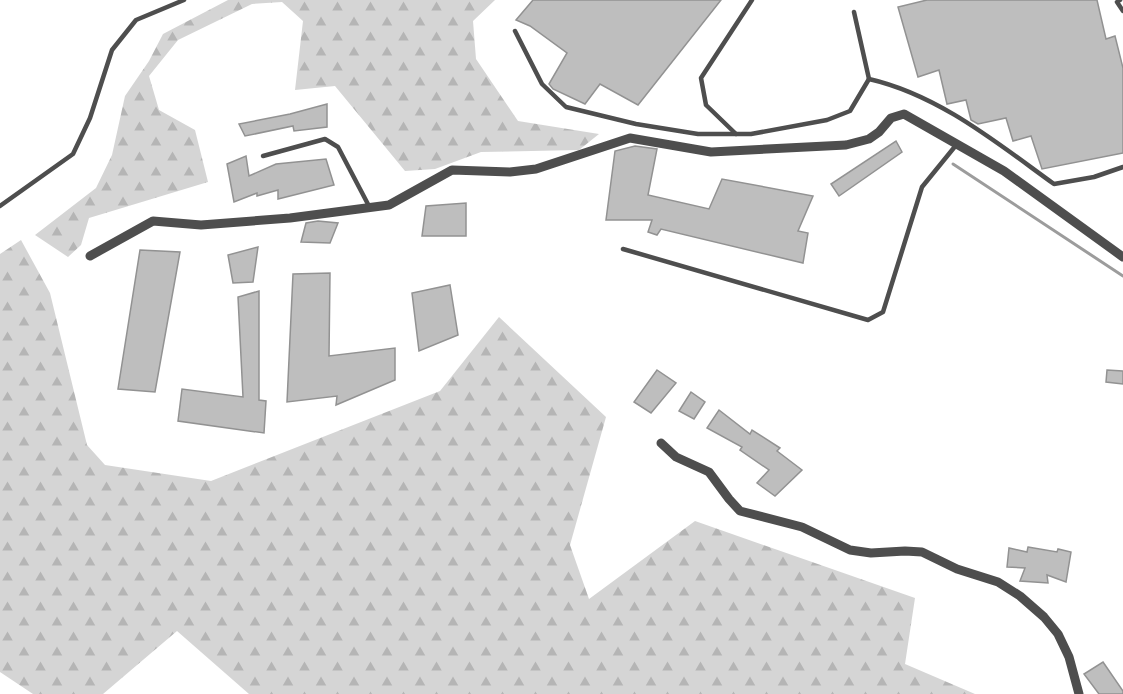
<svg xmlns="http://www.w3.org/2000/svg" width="1123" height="694" viewBox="0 0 1123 694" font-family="Raleway,sans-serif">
	<defs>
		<pattern id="forest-firs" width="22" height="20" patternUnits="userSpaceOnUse" patternTransform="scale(1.5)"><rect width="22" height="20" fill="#d5d5d5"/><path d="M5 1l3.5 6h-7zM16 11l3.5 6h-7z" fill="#b5b5b5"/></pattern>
	</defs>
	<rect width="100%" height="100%" fill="#fff"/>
	<g fill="url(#forest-firs)">
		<path d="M228 0H495L473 21 476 59 518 121 599 134 579 150 481 152 435 169 405 171 335 86 295 90 303 21 282 2 252 4 178 40 149 76 159 110 195 130 208 182 89 218 81 245 68 257 35 235 96 188 112 155 125 96 149 61 163 34Z"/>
		<path d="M21 240 50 293 87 445 105 465 211 481 440 391 499 317 606 417 570 545 589 599 695 521 915 598 905 664 975 694H249L177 631 103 694H33L0 672V254Z"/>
	</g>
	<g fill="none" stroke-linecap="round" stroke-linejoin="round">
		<path stroke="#9c9c9c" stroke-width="3" d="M953 164 1123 276"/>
	</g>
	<g fill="#bebebe" stroke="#929292" stroke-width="1.5">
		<path d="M533 0H721L638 105 600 84 585 104 553 89 549 84 567 53 530 26 516 20Z"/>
		<path d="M927 0H1097L1106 39 1115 36 1123 68V153L1042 169 1031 136 1013 141 1006 118 978 124 971 120 966 100 947 104 939 70 918 77 898 7Z"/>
		<path d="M327 104V127L294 131 293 126 245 136 239 124 290 114Z"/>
		<path d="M896 141 902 152 839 196 831 184Z"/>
		<path d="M635 146 657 149 648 195 709 209 722 179 813 196 798 231 808 233 803 263 661 229 657 235 648 232 652 220H606L615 151Z"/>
		<path d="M246 156 249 176 276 164 326 159 334 185 278 199V190L257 196V193L234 202 227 164Z"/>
		<path d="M466 203V236H422L426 206Z"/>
		<path d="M318 221 338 223 330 243 301 242 306 223Z"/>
		<path d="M258 247 253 282 233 283 228 255Z"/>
		<path d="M140 250 180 252 155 392 118 389Z"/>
		<path d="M330 273 329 356 395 348V380L336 405 337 396 287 402 293 274Z"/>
		<path d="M450 285 458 335 419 351 412 293Z"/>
		<path d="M259 291V400L266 401 264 433 178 421 182 389 243 397 238 297Z"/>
		<path d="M657 370 676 383 651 413 634 402Z"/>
		<path d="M1107 370 1123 371V384L1106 382Z"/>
		<path d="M691 392 705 402 694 419 679 411Z"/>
		<path d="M719 410 750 434 752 430 780 448 777 451 802 470 775 496 757 483 769 470 740 450 742 447 707 428Z"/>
		<path d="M1028 547 1057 552 1058 549 1071 552 1066 582 1047 575 1048 583 1020 581 1025 568 1007 567 1009 548 1027 552Z"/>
		<path d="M1103 662 1123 691V694H1099L1084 674Z"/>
	</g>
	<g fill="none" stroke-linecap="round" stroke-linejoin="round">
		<g stroke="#4e4e4e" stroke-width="4.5">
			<path d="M1120 0 1117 2 1123 11"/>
			<path d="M854 12 869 79C939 95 997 143 1054 184L1094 177 1123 167"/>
			<path d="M515 31 542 84 566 107 636 124 698 134H751L827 120 850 111 869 79"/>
			<path d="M736 134 706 105 701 78 752 0"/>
			<path d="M263 156 325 139 338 147 370 208"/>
			<path d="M0 206 73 154 90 118 112 50 136 20 184 0"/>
			<path d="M623 249 868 320 883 312 922 187 957 144"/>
		</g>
		<g stroke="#4e4e4e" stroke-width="9">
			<path d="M90 256 153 221 201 225 290 218 389 205 452 170 510 172 536 169 630 138 711 152 846 145 869 139 879 132 891 118 904 114 1004 171 1123 257"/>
			<path d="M661 443 676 457 709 472 729 499 740 511 802 527 850 550 871 553 905 551 922 552 957 569 998 582 1020 596 1044 617 1058 634 1069 657 1079 694"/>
		</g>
	</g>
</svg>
